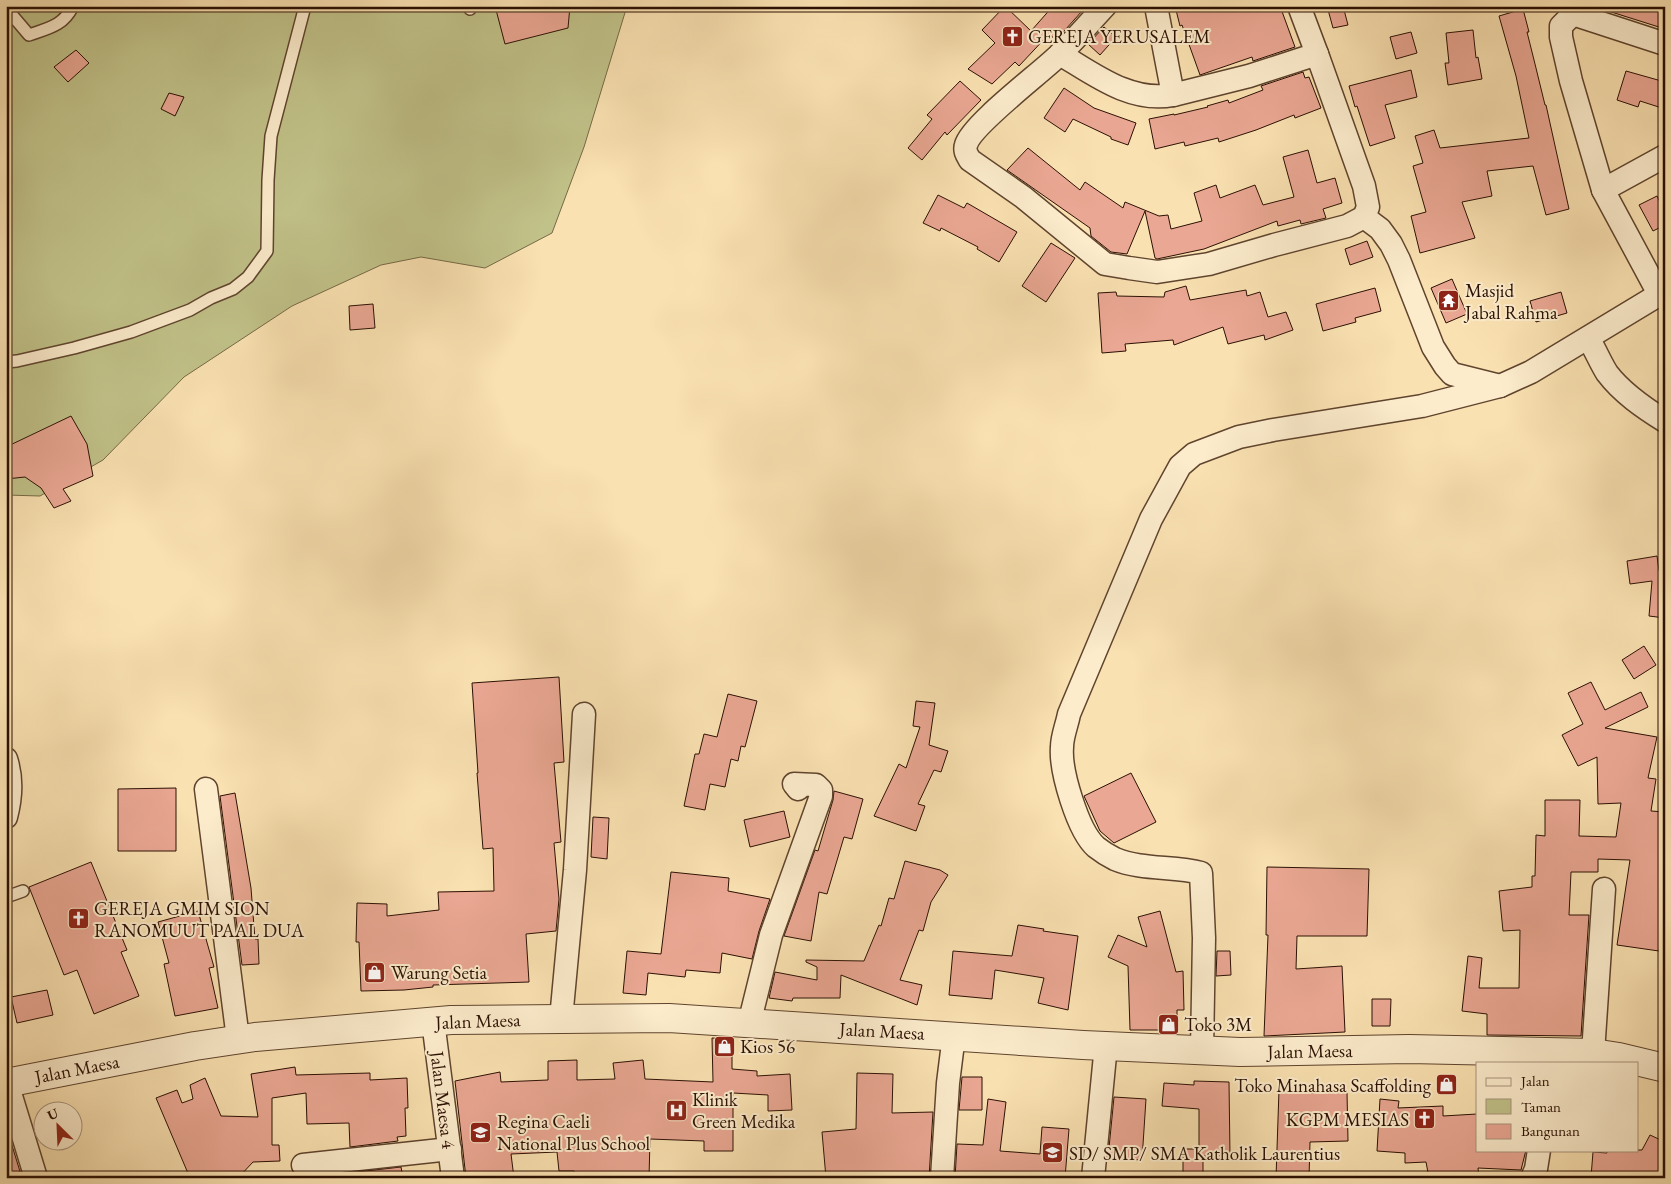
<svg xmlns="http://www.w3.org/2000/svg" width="1671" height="1184" viewBox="0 0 1671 1184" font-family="'EB Garamond',serif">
	<rect width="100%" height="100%" fill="#fae1b1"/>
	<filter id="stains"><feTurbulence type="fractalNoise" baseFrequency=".004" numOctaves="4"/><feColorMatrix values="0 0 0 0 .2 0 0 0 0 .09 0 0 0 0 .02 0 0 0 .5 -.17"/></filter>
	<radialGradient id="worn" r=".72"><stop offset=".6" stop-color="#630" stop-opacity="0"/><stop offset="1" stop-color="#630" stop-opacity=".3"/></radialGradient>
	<path fill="#c1c289" stroke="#766946" d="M6 6H627L584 147 552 233 485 268 421 257 381 265 292 306 184 377 103 460 40 496 6 495Z"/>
	<g fill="#eaa793" stroke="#2b1003">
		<path d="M495 6H570L568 28 505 44Z"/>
		<path d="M1005 6 1031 31 1053 6H1078L1083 10 1056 40 1049 34 1019 66 1015 62 992 84 968 69 995 43 982 30Z"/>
		<path d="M1175 6H1280L1295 47 1253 61 1252 57 1200 75 1182 25 1180 26Z"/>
		<path d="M1327 6H1343L1348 25 1333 28Z"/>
		<path d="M1605 6H1665V18L1662 28 1605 10Z"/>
		<path d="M1523 9 1529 32H1527L1535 64 1545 105H1546L1569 209 1546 215 1533 166 1487 171 1492 196 1462 202 1475 238 1420 253 1411 216 1426 212 1413 166 1423 163 1415 136 1434 130 1440 148 1529 138 1516 76 1499 16Z"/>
		<path d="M1104 27 1116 37 1100 55 1088 44Z"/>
		<path d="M1473 30 1476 58 1478 57 1482 79 1448 85 1445 63H1449L1446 33Z"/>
		<path d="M1411 32 1417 53 1396 59 1390 37Z"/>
		<path d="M76 50 89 63 68 82 54 67Z"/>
		<path d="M1411 70 1417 97 1385 105 1395 138 1370 146 1357 106 1355 107 1349 86Z"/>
		<path d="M1626 71 1665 82V109L1640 101 1638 107 1617 100Z"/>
		<path d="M1303 72 1305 78 1309 77 1321 108 1295 118 1294 115 1256 130 1219 142 1218 138 1185 146 1184 142 1155 149 1149 119 1174 114V115L1208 107 1207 106 1228 100 1229 103 1263 90 1261 86Z"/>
		<path d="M960 81 981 100 947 135 945 132 922 160 908 148 932 119 927 115Z"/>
		<path d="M1064 88 1094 108 1136 123 1128 145 1111 139V137L1073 119 1065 132 1044 118Z"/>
		<path d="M169 93 184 97 175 116 161 109Z"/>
		<path d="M1028 148 1080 190 1085 182 1123 208 1125 202 1159 216 1168 215 1171 229 1202 221 1194 193 1216 185 1220 198 1255 185 1263 205 1294 197 1283 157 1308 150 1317 183 1335 178 1342 203 1323 209 1326 218 1301 224 1300 220 1278 226 1277 221 1204 249 1157 259 1155 258 1145 211 1127 254 1111 252 1091 236 1090 228 1007 170Z"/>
		<path d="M938 195 964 208 967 203 1017 232 999 262 977 249 978 247 941 228 940 231 923 223Z"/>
		<path d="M1657 196 1665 212V225L1653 231 1639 205Z"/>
		<path d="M1367 241 1373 257 1350 265 1345 249Z"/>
		<path d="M1051 243 1075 258 1046 302 1022 286Z"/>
		<path d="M1452 279 1467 314 1446 323 1431 288Z"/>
		<path d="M1186 286 1190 300 1246 290 1247 296 1260 292 1268 317 1286 312 1293 330 1265 340 1264 335 1228 344 1223 327 1174 345 1173 340 1125 344 1126 351 1102 353 1098 293 1116 292 1117 296 1164 297 1165 292Z"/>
		<path d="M1375 288 1381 311 1355 318 1356 322 1323 331 1316 304Z"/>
		<path d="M1561 292 1567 313 1536 322 1530 301Z"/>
		<path d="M373 304 375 328 350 330 349 306Z"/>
		<path d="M71 416 87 444 93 476 63 489 71 501 54 508 41 488 25 477 6 479V447Z"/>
		<path d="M1657 556 1659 571H1665V618L1649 616 1652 581 1630 584 1627 561Z"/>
		<path d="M1644 646 1656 665 1634 679 1622 660Z"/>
		<path d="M559 677 564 762 554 763 561 842 554 843 559 899 556 931 526 934 529 982 433 985V987L404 990 361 991 359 942H356L357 903 387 904V916L439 910 438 892 494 891 493 848 483 849 477 773H478L472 683Z"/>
		<path d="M1591 682 1605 710 1641 692 1648 707 1605 728 1657 737 1648 778 1656 779 1651 811 1665 812V914L1659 951 1617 945 1630 860 1598 859V872H1571L1569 915H1589L1581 1036 1487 1035V1014L1462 1011 1468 956 1482 958 1479 988H1519L1520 930 1503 931 1499 891 1532 887V876H1535L1536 835 1545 836V800H1580L1579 836 1616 837 1621 803 1598 804 1597 757 1578 766 1562 735 1583 724 1568 693Z"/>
		<path d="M728 694 757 701 745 747 741 746 738 761 731 759 725 787 710 784 705 810 684 806 695 754H699L704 734 717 737Z"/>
		<path d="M916 701 935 703 929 745 948 751 941 772 934 770 918 804 925 806 916 831 874 816 899 764 906 768 920 727 913 726Z"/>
		<path d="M1131 773 1156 822 1114 843 1100 831 1084 796Z"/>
		<path d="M176 788V851H118V789Z"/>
		<path d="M834 791 863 799 852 839 844 837 827 894 819 892 811 941 784 936 815 850 818 851 833 800Z"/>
		<path d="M235 793 251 888 255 939H258L259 964 242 965 220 796Z"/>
		<path d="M784 811 790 837 750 847 744 820Z"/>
		<path d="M593 817 609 818 607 859 591 857Z"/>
		<path d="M905 861 940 870 948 875 931 902 923 931 919 930 900 980 922 985 917 1005 841 975 840 998H793L792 1001 769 998 775 972 817 980V967L806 962V960L864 961 879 925 881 926 889 898 894 899Z"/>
		<path d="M91 862 127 950 121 952 139 996 94 1014 77 970 64 975 29 887Z"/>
		<path d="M1267 867 1369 869 1367 936H1297L1296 969 1342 966 1345 1032 1264 1036 1268 935H1266Z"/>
		<path d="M671 872 729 878 728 891 770 899 759 931 752 959 722 953 720 973 686 970 685 977 648 973 646 995 623 993 627 951 661 954Z"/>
		<path d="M198 911 214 967 209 968 218 1008 175 1016 164 964 169 963 158 922Z"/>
		<path d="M1160 911 1176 972 1183 971 1184 1010H1177V1032L1160 1033V1030H1130L1128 966 1108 957 1118 935 1147 947 1138 917Z"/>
		<path d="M1018 925 1044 929 1043 931 1078 936 1068 1010 1038 1003 1044 978 995 970 992 999 949 995 953 951 1012 956Z"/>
		<path d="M1217 951H1230L1231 975 1216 976Z"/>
		<path d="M47 990 53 1015 17 1023 11 997Z"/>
		<path d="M1372 999H1391L1390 1026H1372Z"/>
		<path d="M712 1038 732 1039V1069L757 1071V1076L790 1074 792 1110 768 1111V1095L733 1093V1151H704V1141L650 1139 649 1178H575L574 1171H559L557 1152 511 1154 514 1178H466L455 1081 500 1072 501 1082 548 1080V1061L577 1060V1080L615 1079 613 1063 643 1060 645 1079 713 1082Z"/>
		<path d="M295 1067 296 1075 370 1073V1080L407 1078 408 1108H405L406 1136 397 1137 398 1141 350 1147 349 1123 307 1124 306 1093 272 1098V1145H279L280 1161 253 1162 238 1178H190L156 1098 177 1090 182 1103 193 1099 190 1085 205 1078 221 1116 258 1117 251 1074Z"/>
		<path d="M857 1073 893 1074 892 1113 933 1112 929 1178H868V1176L826 1178 822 1132 856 1129Z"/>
		<path d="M962 1077H982V1110H959Z"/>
		<path d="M1194 1081 1229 1082 1230 1156H1203V1178H1183V1149H1199V1109L1162 1106 1164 1083 1194 1085Z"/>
		<path d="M1279 1090 1312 1092 1311 1093 1347 1092 1348 1141 1310 1142 1309 1178H1276Z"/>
		<path d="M1114 1097 1146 1099 1142 1160 1108 1158Z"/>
		<path d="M988 1099 1006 1102 1000 1151 1040 1154 1042 1127 1069 1129 1065 1178H955L957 1144 983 1145Z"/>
		<path d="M1380 1099 1399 1101 1398 1108 1443 1106V1116L1477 1114V1150H1526L1521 1170 1478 1168 1479 1178H1429L1426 1162 1405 1163V1153L1377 1151Z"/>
		<path d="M6 1126 22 1178H6Z"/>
		<path d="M1650 1135 1665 1142V1178L1591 1177 1593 1152 1607 1153V1150H1642Z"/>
		<path d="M401 1167 403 1178H312V1177Z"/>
	</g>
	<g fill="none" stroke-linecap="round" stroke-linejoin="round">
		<defs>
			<g id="service">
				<path d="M6 8 29 35C49 28 63 26 73 6"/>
				<path d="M470 9 471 6"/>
				<path d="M6 362 17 361 74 348 131 332 190 310 211 298 233 289 248 277 267 251 268 180 271 136 305 6"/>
				<path d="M6 897 23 891"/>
			</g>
			<g id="minor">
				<path d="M1105 6C1090 22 1076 39 1060 54 1042 72 971 125 966 145 964 151 967 155 970 160L1023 197 1105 264 1129 268 1157 272 1209 264 1274 245 1347 226 1364 217 1368 207 1364 186 1317 54"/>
				<path d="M1156 6 1173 95"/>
				<path d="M1060 54C1095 75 1131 103 1173 95L1249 76 1317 54 1299 6"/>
				<path d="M1603 190 1665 156"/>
				<path d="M1364 217 1380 229 1391 244 1399 260 1433 347 1445 366 1452 374 1500 386"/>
				<path d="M1659 294 1603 190 1571 81 1561 37V26L1570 17 1576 15 1665 44"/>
				<path d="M1588 338C1595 349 1600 362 1607 373 1622 393 1644 408 1665 421"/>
				<path d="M6 759C12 777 11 798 6 817"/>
				<path d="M206 789 238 1039"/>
				<path d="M561 1019 575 870 584 714"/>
				<path d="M433 1021 453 1178"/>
				<path d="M749 1024 771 935 821 796V790L816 785 794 784 798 789"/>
				<path d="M1202 1050 1204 938 1201 873C1174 866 1141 870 1115 859 1109 856 1101 851 1096 847 1078 831 1060 771 1062 747 1062 736 1067 725 1069 714L1151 519 1180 466 1194 454 1239 437 1273 430 1422 406 1500 386 1531 372 1665 291"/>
				<path d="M1593 1053 1604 889"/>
				<path d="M7 1083 36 1178"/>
				<path d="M303 1165 450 1149"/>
				<path d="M942 1178 948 1083 954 1035"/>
				<path d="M1093 1178 1106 1045"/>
				<path d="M1532 1178 1536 1169 1539 1150"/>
			</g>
			<path id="tertiary" d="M6 1083 195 1046 255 1037 451 1020 669 1018 1083 1045 1240 1052 1409 1049 1593 1053 1619 1057 1665 1068"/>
		</defs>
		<use href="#service" stroke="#5f442e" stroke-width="14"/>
		<use href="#minor" stroke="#5f442e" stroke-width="25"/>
		<use href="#tertiary" stroke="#5f442e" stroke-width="30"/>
		<use href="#service" stroke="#fceccc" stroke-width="11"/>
		<use href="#minor" stroke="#fceccc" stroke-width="22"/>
		<use href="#tertiary" stroke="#fceccc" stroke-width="28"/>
	</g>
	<defs>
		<symbol id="church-square" viewBox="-11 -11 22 22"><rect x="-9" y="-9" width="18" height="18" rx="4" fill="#8f2418" stroke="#fceccc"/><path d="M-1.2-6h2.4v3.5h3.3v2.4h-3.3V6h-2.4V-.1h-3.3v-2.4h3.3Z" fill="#fff"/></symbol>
		<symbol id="temple-square" viewBox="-11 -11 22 22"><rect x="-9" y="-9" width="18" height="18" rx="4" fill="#8f2418" stroke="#fceccc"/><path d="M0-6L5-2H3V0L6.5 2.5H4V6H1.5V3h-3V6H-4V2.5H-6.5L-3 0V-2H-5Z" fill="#fff"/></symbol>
		<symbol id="shop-square" viewBox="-11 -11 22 22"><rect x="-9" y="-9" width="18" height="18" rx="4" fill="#8f2418" stroke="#fceccc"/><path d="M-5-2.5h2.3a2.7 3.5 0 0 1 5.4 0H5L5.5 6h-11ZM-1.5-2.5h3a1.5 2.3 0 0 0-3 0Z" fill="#fff"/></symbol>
		<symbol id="hospital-square" viewBox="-11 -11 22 22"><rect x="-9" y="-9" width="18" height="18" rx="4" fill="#8f2418" stroke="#fceccc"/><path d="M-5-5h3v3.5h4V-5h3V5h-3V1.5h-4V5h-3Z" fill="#fff"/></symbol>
		<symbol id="school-square" viewBox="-11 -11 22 22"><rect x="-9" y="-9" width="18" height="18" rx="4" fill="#8f2418" stroke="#fceccc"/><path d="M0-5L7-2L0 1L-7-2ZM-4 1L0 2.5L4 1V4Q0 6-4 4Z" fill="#fff"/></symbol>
	</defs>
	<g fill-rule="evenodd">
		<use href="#church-square" x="1000" y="24" width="25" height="25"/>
		<use href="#temple-square" x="1436" y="288" width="25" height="25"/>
		<use href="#church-square" x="66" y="906" width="25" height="25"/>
		<use href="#shop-square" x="362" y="960" width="25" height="25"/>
		<use href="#shop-square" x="1156" y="1012" width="25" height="25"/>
		<use href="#shop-square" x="712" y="1034" width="25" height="25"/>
		<use href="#shop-square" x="1434" y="1072" width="25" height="25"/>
		<use href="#hospital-square" x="664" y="1098" width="25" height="25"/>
		<use href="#church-square" x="1412" y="1106" width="25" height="25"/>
		<use href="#school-square" x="468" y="1120" width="25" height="25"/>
		<use href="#school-square" x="1040" y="1140" width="25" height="25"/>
	</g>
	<g text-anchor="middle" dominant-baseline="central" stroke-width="4" stroke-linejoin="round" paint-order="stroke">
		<g font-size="19" fill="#2b1003" stroke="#fceccc" text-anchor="start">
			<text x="1028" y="36">GEREJA YERUSALEM</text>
			<text x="1465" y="290">Masjid<tspan x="1465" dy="22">Jabal Rahma</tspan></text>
			<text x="94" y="908">GEREJA GMIM SION<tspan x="94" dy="22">RANOMUUT PAAL DUA</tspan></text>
			<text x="391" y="972">Warung Setia</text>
			<text x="1184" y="1024">Toko 3M</text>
			<text x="740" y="1046">Kios 56</text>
			<text x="1431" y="1085" text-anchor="end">Toko Minahasa Scaffolding</text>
			<text x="692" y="1099">Klinik<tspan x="692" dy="22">Green Medika</tspan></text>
			<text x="1409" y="1119" text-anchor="end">KGPM MESIAS</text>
			<text x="497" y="1121">Regina Caeli<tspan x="497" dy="22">National Plus School</tspan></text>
			<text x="1069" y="1153">SD/ SMP/ SMA Katholik Laurentius</text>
		</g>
		<g font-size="19" fill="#2b1003" stroke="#fceccc">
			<text transform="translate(478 1021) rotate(-2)">Jalan Maesa</text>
			<text transform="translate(882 1031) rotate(3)">Jalan Maesa</text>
			<text transform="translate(1310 1051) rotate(-1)">Jalan Maesa</text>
			<text transform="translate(77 1069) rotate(-11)">Jalan Maesa</text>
			<text transform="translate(443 1100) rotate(83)">Jalan Maesa 4</text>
		</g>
	</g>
	<rect width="1671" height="1184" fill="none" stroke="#fae1b1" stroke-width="25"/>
	<rect x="8" y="8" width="1656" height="1169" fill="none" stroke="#2b1003" stroke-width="2.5"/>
	<rect x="12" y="12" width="1646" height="1159" fill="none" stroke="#2b1003"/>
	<rect x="1476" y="1062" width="162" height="90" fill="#fceccc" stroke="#a8947c"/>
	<rect x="1486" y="1078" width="25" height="8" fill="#fceccc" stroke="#a8947c"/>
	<text x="1521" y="1086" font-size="15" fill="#2b1003">Jalan</text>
	<rect x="1486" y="1099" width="25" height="15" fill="#c1c289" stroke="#a8947c"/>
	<text x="1521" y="1112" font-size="15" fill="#2b1003">Taman</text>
	<rect x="1486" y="1124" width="25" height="15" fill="#eaa793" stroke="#a8947c"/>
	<text x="1521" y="1136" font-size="15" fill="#2b1003">Bangunan</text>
	<g transform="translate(58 1126) rotate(336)"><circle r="24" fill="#fceccc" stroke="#a8947c"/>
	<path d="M0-4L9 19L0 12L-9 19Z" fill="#8f2418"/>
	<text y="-8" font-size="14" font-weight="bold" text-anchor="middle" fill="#2b1003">U</text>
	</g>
	<rect width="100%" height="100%" filter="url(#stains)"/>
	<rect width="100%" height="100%" fill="url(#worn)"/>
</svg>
